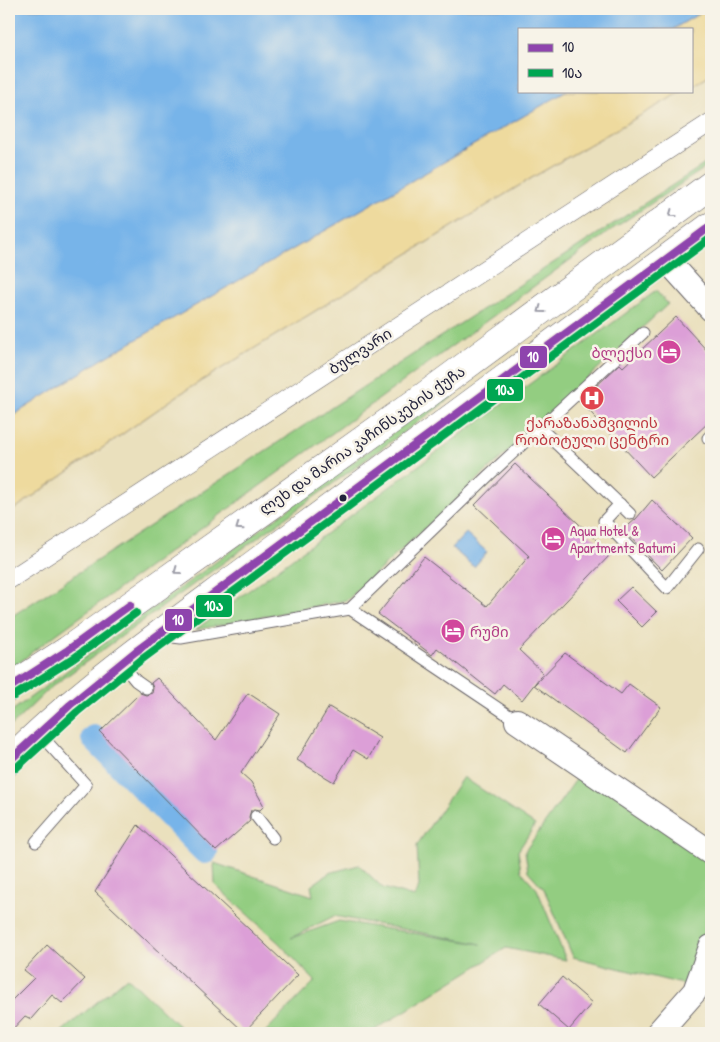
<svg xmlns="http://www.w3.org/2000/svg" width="720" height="1042" viewBox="0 0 720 1042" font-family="'Patrick Hand','Noto Sans Georgian',sans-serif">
	<rect width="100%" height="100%" fill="#f7f3e8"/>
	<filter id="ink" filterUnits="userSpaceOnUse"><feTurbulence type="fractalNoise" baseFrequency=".02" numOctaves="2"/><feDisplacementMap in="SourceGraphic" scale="10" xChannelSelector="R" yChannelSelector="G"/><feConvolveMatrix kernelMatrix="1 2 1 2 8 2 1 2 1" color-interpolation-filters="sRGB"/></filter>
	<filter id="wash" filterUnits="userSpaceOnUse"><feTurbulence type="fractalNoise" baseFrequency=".0096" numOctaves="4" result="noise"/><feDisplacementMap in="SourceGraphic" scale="20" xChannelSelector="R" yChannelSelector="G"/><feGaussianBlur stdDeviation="1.12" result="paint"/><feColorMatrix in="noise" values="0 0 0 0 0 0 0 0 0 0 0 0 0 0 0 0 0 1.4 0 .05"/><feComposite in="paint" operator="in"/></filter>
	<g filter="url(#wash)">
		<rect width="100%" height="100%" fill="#eae0bd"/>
		<g fill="#93cd81" stroke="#5a785e" fill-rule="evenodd">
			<path d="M711 160V164L614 228 32 652 9 672V618Z"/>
			<path d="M656 291 668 304 347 600 195 630Z"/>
			<path d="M450 391 454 396 50 688 9 728V713Z"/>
			<path d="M582 771 711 861V928L690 986 573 957 544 889 528 871 525 851Z"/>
			<path d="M463 777 535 825 518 851 521 871 537 889 566 960 506 948 370 1033H264L315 981 279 943 215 885 214 863 313 896 311 886 329 873 359 865 383 888 414 897 419 886 417 845ZM334 916 481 944 339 921 291 938Z"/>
			<path d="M127 977 186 1033H60Z"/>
		</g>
		<g fill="#eeda9e" stroke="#887e6c">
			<path d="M707 9H711V75L691 87V29H673Z"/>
			<path d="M567 91H683L535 176 180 394 9 513V418L101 360Z"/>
		</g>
		<g fill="#77b4e9" stroke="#4c6b92">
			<path d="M9 9H707L673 29H519V91H567L101 360 9 418Z"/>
			<path d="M466 533 487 552 474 567 452 548Z"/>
		</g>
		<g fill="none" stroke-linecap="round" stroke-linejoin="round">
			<path stroke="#77b4e9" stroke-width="26" d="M94 738 205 851"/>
		</g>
		<g id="blocks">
			<g fill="#dc9fd7">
				<path d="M676 317 711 355V420L651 477 580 401 620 364 623 367Z"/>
				<path d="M515 464 611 554 519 650 543 673 522 700 503 684 495 694 437 648 432 655 378 614 424 557 487 606 529 556 475 505Z"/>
				<path d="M652 500 692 538 662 570 623 530 636 519Z"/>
				<path d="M631 587 657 612 642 627 616 601Z"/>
				<path d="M565 653 621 694 629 684 661 707 627 753 534 685Z"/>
				<path d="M157 678 216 740 248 693 280 714 241 773 251 782 264 806 260 810 255 809 251 810 249 817 250 821 216 851 100 732 140 693 146 695 152 693 153 688 151 683Z"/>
				<path d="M329 707 380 738 368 759 353 750 334 782 297 760Z"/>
				<path d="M138 825 298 975 244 1032 95 892Z"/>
				<path d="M47 945 85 979 62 1003 52 995 31 1019 25 1016 9 1033V1003L34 978 24 970Z"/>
				<path d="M562 977 592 1003 569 1030 539 1004Z"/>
			</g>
		</g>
	</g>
	<g filter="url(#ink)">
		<use href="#blocks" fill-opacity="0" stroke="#686468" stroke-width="1"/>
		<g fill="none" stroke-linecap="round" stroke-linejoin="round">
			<defs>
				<g id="service">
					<path d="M540 428 630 514"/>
					<path d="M708 438 711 435"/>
					<path d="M620 504 604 521 667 588 698 549"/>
					<path d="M350 609 517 721"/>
					<path d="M164 636 181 638 350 609 489 475 643 333"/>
					<path d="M121 663 136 681 146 688"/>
					<path d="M256 816 273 838"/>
					<path d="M36 842 86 785 38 732"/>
				</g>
				<path id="pedestrian" d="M9 580 711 122"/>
				<g id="minor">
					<path d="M666 259 711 309"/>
					<path d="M517 721 711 853"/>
					<path d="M658 1033 695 991 711 947"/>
				</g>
				<g id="secondary">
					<path d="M9 688 68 650 422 398 711 185"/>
					<path d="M9 761C88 682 180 620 269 553 416 443 564 335 711 226"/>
				</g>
			</defs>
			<use href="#service" stroke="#686468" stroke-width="13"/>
			<use href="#pedestrian" stroke="#686468" stroke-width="19"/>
			<use href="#minor" stroke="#686468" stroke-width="26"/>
			<use href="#secondary" stroke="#686468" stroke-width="29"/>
			<use href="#service" stroke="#fff" stroke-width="11"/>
			<use href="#pedestrian" stroke="#fff" stroke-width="18"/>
			<use href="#minor" stroke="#fff" stroke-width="24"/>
			<use href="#secondary" stroke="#fff" stroke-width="28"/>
			<defs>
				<g id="bus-1">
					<path d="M9 688 68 650 130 605"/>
					<path d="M9 761 70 705 135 652 711 226"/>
				</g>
				<g id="bus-2">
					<path d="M14 696 74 658 136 613"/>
					<path d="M16 768 77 712 141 660 711 238"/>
				</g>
			</defs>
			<use href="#bus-1" stroke="#f7f3e8" stroke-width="11"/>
			<use href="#bus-2" stroke="#f7f3e8" stroke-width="11"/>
			<use href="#bus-1" stroke="#8e44ad" stroke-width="8"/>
			<use href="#bus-2" stroke="#00a651" stroke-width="8"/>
		</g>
		<defs><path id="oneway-chevron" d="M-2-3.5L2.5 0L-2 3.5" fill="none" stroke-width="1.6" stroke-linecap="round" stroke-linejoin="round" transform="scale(1.25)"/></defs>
		<g stroke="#9c9ca7">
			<use href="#oneway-chevron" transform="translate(672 214) rotate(144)"/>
			<use href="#oneway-chevron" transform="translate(541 310) rotate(144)"/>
			<use href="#oneway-chevron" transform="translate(239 527) rotate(145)"/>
			<use href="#oneway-chevron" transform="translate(177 571) rotate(144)"/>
		</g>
	</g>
	<defs>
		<symbol id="hotel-disc" viewBox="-11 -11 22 22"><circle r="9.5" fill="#d1479c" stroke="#f7f3e8"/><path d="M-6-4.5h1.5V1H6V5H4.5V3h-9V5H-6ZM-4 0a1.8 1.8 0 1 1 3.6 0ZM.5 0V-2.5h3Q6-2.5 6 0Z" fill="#fff"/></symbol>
		<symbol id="hospital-disc" viewBox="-11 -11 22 22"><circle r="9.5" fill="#e0444e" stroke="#f7f3e8"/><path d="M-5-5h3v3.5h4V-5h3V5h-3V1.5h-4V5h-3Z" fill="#fff"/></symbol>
	</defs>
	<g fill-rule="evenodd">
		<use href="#hotel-disc" x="655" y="338" width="28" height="28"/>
		<use href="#hospital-disc" x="578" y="384" width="28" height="28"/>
		<use href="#hotel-disc" x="539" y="525" width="28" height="28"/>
		<use href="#hotel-disc" x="439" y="617" width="28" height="28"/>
	</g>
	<circle fill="#22223b" stroke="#f7f3e8" stroke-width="2" cx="343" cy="498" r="4.5"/>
	<g text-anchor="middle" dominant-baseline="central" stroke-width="5" stroke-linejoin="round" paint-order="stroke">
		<g font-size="15" fill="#22223b" stroke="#f7f3e8">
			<text transform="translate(360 351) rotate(-33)">ბულვარი</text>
			<text transform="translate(362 440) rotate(-35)">ლეხ და მარია კაჩინსკების ქუჩა</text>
		</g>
		<g font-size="15" fill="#b23c85" stroke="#f7f3e8" text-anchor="start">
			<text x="652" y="352" text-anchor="end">ბლექსი</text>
			<text x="570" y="530">Aqua Hotel &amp;<tspan x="570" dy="17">Apartments Batumi</tspan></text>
			<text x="470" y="631">რუმი</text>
		</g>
		<g font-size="15" fill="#be3a42" stroke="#f7f3e8">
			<text x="592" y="422">ქარაზანაშვილის<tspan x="592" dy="17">რობოტული ცენტრი</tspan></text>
		</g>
	</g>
	<g stroke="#f7f3e8" stroke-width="2">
		<rect x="519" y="345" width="29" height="24" rx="5" fill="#8e44ad"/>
		<rect x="486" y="378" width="38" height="24" rx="5" fill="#00a651"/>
		<rect x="195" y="594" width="38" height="24" rx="5" fill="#00a651"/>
		<rect x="164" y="608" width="29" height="24" rx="5" fill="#8e44ad"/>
	</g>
	<g font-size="14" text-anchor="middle" font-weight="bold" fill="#fff">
		<text x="533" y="362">10</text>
		<text x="505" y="395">10ა</text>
		<text x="214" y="611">10ა</text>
		<text x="178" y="625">10</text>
	</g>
	<rect width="720" height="1042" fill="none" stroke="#f7f3e8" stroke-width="30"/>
	<rect x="518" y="28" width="175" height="65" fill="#f7f3e8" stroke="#a29fa3"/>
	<rect x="528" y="44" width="25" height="8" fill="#8e44ad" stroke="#a29fa3"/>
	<text x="562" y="52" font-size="15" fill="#22223b">10</text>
	<rect x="528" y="69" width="25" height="8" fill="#00a651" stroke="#a29fa3"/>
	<text x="562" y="78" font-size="15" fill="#22223b">10ა</text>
</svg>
